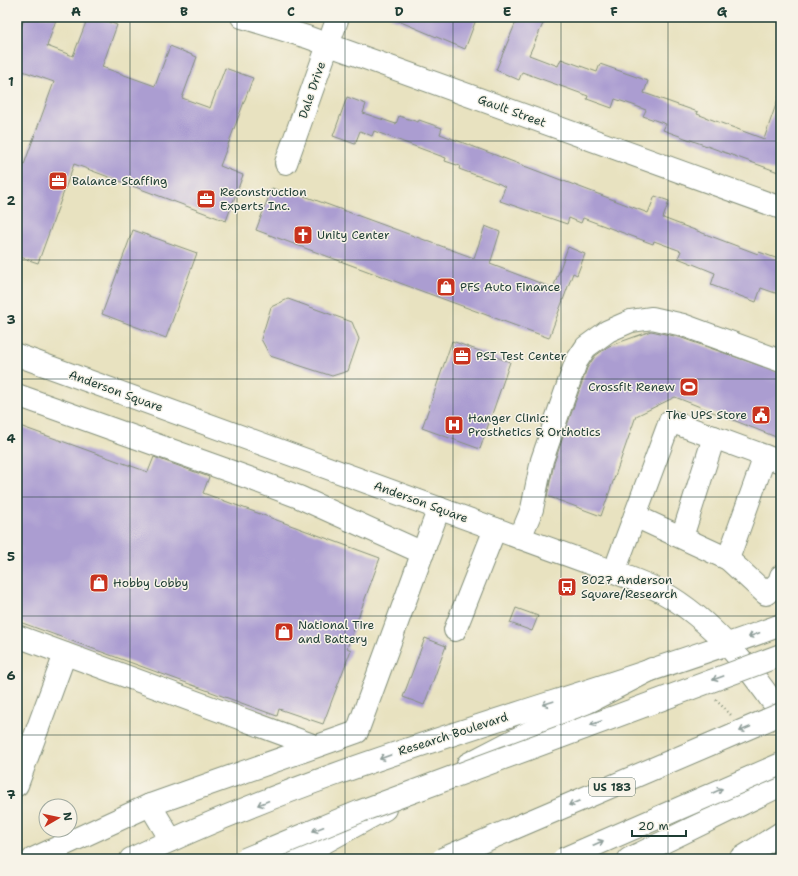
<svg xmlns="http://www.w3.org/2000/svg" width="798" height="876" viewBox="0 0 798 876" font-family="'Shantell Sans',sans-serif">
	<rect width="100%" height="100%" fill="#f7f3e8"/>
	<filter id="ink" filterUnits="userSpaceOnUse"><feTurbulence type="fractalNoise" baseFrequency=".025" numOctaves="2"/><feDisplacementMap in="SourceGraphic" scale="8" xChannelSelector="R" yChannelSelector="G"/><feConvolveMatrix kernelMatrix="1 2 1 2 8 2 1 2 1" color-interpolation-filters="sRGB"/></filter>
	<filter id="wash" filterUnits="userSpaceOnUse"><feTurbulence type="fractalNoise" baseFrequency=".012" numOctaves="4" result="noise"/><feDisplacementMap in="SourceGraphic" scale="16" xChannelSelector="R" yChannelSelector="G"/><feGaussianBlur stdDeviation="0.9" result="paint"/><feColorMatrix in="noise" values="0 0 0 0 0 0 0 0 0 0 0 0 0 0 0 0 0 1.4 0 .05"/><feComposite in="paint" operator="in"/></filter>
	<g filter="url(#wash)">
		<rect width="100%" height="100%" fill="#e8e2c0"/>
		<g id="blocks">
			<g fill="#ab9dd1">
				<path d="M25 17H57L47 46 73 56 88 17H95L117 25 102 67 155 86 170 46 197 57 182 98 210 108 225 68 253 78 220 166 243 175 226 221 74 164 38 263 17 256V168L22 170 54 82 17 69V38Z"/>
				<path d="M389 17H477L465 49Z"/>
				<path d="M518 17H546L529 55 558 66 561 59 597 72 600 64 648 81 644 93 698 112 697 114 764 139 779 96 781 97V173L663 130 666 124 643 116 646 110 633 105 615 99 612 108 587 99 588 96 522 72 519 80 496 70Z"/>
				<path d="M347 97 366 104 363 113 396 124 399 116 418 122 419 120 442 128 440 134 648 213 655 196 669 201 663 218 758 254 759 252 781 260V295L761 288 756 302 711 285 715 273 678 258 681 251 654 241 653 244 583 218 581 223 569 218 567 224 500 201 505 187 500 184 459 169 460 166 445 161 446 158 374 131 372 136 360 131 355 144 333 136Z"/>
				<path d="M272 188 295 196 296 193 474 258 485 226 500 232 490 264 553 288 568 247 585 254 577 275 573 273 549 338 256 230Z"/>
				<path d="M133 230 197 253 166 338 102 314Z"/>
				<path d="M288 299 352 322 359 339 348 371 332 376 270 356 261 339 271 307Z"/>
				<path d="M651 331 679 337 781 373V439L675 397 636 416 601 516 547 496 554 463 587 368 595 356 609 346Z"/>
				<path d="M452 341 510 362 480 449 422 428Z"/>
				<path d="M17 425 148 472 154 457 209 477 203 493 380 558 347 648 351 650 323 724 279 709 277 716 17 621Z"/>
				<path d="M516 608 538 616 532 631 510 623Z"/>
				<path d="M425 638 446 646 424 705 403 697Z"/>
			</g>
		</g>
	</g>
	<g filter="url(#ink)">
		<use href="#blocks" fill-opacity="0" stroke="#84907a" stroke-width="1"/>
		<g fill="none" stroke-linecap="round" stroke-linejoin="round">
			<defs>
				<g id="minor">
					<path d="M242 17 307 37 781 208"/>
					<path d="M286 163 338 17"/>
					<path d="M17 395 252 479 299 497 423 553"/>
					<path d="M635 516 728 559 766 594 779 582 781 576"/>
					<path d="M682 537 714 437"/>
					<path d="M520 538 532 509 542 460 576 362 586 347 608 331 631 321 652 318 683 325 781 361"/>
					<path d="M728 559 765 456"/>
					<path d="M614 572 670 421 781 462"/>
					<path d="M455 630 495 529"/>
					<path d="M17 636 315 746"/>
					<path d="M17 785 65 654"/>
					<path d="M150 805 171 840"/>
					<path d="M33 859 150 805 357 732 439 508"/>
				</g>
				<g id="major">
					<path d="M17 355 614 572C630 578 647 584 662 592 712 620 750 668 781 714"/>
					<path d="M131 859C339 758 565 705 781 625"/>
					<path d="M740 859 781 833"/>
				</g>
				<g id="highway">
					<path d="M468 764 652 669"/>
					<path d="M294 859 385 809"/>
					<path d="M629 859 781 785"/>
				</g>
			</defs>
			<use href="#minor" stroke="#84907a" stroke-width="24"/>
			<use href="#major" stroke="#84907a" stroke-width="24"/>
			<use href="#highway" stroke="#84907a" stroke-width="24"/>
			<path stroke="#84907a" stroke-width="2.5" stroke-dasharray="1 3" stroke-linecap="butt" d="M716 700 731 715"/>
			<use href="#minor" stroke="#fff" stroke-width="22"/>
			<use href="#major" stroke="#fff" stroke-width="22"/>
			<use href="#highway" stroke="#fff" stroke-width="22"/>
			<defs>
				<g id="highway-bridge">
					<path d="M245 859 361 811 781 655"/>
					<path d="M442 859 781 714"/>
					<path d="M563 859 781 764"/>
				</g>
			</defs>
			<use href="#highway-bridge" stroke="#84907a" stroke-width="24" stroke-linecap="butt"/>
			<use href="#highway-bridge" stroke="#fff" stroke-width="22"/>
		</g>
		<defs><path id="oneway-shaft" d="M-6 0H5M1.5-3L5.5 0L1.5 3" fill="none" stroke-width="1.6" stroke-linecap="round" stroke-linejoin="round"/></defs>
		<g stroke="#8f9e9a">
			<use href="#oneway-shaft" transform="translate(754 635) rotate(159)"/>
			<use href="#oneway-shaft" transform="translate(718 678) rotate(160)"/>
			<use href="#oneway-shaft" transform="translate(548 703) rotate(162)"/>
			<use href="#oneway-shaft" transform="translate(596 723) rotate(160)"/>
			<use href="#oneway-shaft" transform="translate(745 729) rotate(157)"/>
			<use href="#oneway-shaft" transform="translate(385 757) rotate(160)"/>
			<use href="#oneway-shaft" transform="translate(717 791) rotate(-24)"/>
			<use href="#oneway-shaft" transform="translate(263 803) rotate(158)"/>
			<use href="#oneway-shaft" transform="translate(574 803) rotate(157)"/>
			<use href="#oneway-shaft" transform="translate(318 829) rotate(158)"/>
			<use href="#oneway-shaft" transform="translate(598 843) rotate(-24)"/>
		</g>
	</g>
	<path fill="none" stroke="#1f3d34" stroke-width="1" stroke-opacity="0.55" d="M130 17V859M237 17V859M345 17V859M453 17V859M561 17V859M668 17V859M17 141H781M17 260H781M17 379H781M17 497H781M17 616H781M17 735H781"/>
	<defs>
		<symbol id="office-square" viewBox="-11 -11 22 22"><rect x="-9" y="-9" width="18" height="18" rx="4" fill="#c8321e" stroke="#f7f3e8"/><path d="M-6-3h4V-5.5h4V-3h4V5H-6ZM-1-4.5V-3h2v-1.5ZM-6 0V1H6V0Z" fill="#fff"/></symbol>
		<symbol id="church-square" viewBox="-11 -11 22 22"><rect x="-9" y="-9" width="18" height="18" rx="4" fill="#c8321e" stroke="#f7f3e8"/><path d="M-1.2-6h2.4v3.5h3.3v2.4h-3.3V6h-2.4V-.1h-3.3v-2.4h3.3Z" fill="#fff"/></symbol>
		<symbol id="shop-square" viewBox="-11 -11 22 22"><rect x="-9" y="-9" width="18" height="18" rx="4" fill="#c8321e" stroke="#f7f3e8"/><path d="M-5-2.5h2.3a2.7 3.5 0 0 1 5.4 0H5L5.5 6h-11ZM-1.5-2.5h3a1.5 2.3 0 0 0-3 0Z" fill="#fff"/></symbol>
		<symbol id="stadium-square" viewBox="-11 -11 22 22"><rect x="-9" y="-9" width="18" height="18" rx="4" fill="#c8321e" stroke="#f7f3e8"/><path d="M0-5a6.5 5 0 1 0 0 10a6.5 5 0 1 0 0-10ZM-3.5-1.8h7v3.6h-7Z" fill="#fff"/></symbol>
		<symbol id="civic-square" viewBox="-11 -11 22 22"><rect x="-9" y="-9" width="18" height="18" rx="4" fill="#c8321e" stroke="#f7f3e8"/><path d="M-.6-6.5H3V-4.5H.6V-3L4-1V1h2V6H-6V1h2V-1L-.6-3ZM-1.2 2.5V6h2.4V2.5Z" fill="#fff"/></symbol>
		<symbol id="hospital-square" viewBox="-11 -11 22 22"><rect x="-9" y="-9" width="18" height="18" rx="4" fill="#c8321e" stroke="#f7f3e8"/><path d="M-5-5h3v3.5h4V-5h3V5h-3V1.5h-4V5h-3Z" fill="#fff"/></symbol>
		<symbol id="bus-square" viewBox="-11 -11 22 22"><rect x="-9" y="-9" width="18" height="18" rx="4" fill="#c8321e" stroke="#f7f3e8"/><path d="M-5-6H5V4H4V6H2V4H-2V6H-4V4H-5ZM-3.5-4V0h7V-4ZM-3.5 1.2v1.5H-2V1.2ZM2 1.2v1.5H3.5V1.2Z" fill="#fff"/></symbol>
	</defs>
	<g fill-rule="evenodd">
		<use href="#office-square" x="47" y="170" width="22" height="22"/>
		<use href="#office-square" x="195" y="188" width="22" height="22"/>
		<use href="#church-square" x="292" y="224" width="22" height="22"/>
		<use href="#shop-square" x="435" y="276" width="22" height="22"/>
		<use href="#office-square" x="451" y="345" width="22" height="22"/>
		<use href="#stadium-square" x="678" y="376" width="22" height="22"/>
		<use href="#civic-square" x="750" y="404" width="22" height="22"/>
		<use href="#hospital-square" x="443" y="414" width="22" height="22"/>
		<use href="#shop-square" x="88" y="572" width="22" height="22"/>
		<use href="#bus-square" x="556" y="576" width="22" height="22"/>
		<use href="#shop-square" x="273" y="621" width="22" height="22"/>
	</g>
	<g text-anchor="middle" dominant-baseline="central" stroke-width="3" stroke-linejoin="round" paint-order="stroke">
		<rect fill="#f7f3e8" stroke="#60746a" stroke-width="1" x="589" y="778" width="46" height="18" rx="3"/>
		<g font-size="11" font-weight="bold" fill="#1f3d34">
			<text x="612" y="787">US 183</text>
		</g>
		<g font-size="12" fill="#1f3d34" stroke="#f7f3e8">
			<text transform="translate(312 90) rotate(-71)">Dale Drive</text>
			<text transform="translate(512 111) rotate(20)">Gault Street</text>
			<text transform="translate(116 391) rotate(20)">Anderson Square</text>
			<text transform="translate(421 502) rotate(20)">Anderson Square</text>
			<text transform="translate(453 734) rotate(-18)">Research Boulevard</text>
		</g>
		<g font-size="12" fill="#1f3d34" stroke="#f7f3e8" text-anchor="start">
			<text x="72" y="181">Balance Staffing</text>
			<text x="220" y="192">Reconstruction<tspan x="220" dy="14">Experts Inc.</tspan></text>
			<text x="317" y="235">Unity Center</text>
			<text x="460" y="287">PFS Auto Finance</text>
			<text x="476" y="356">PSI Test Center</text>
			<text x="675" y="387" text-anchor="end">Crossfit Renew</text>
			<text x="747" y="415" text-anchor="end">The UPS Store</text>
			<text x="468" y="418">Hanger Clinic:<tspan x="468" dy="14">Prosthetics &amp; Orthotics</tspan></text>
			<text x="581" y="580">8027 Anderson<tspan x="581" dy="14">Square/Research</tspan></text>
			<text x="113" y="583">Hobby Lobby</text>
			<text x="298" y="625">National Tire<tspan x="298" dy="14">and Battery</tspan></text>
		</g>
	</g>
	<rect width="798" height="876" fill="none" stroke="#f7f3e8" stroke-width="44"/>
	<g transform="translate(58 818) rotate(81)"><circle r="19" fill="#f7f3e8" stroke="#a1aaa0"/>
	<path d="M0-3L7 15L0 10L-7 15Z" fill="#c8321e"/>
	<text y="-6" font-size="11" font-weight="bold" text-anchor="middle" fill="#1f3d34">N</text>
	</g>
	<path d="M632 830v6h54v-6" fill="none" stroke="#1f3d34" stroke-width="2"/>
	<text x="638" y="830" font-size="12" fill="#1f3d34" stroke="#f7f3e8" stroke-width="3" paint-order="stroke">20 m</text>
	<rect x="22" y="22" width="754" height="832" fill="none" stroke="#1f3d34" stroke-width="1.5"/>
	<g font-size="13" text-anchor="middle" font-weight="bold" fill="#1f3d34">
		<text x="76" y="16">A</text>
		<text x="184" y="16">B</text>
		<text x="291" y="16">C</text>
		<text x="399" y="16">D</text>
		<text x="507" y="16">E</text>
		<text x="614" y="16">F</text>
		<text x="722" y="16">G</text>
		<text x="11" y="86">1</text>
		<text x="11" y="205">2</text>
		<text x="11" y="324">3</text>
		<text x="11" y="443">4</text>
		<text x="11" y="561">5</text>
		<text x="11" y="680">6</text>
		<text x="11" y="799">7</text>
	</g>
</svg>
